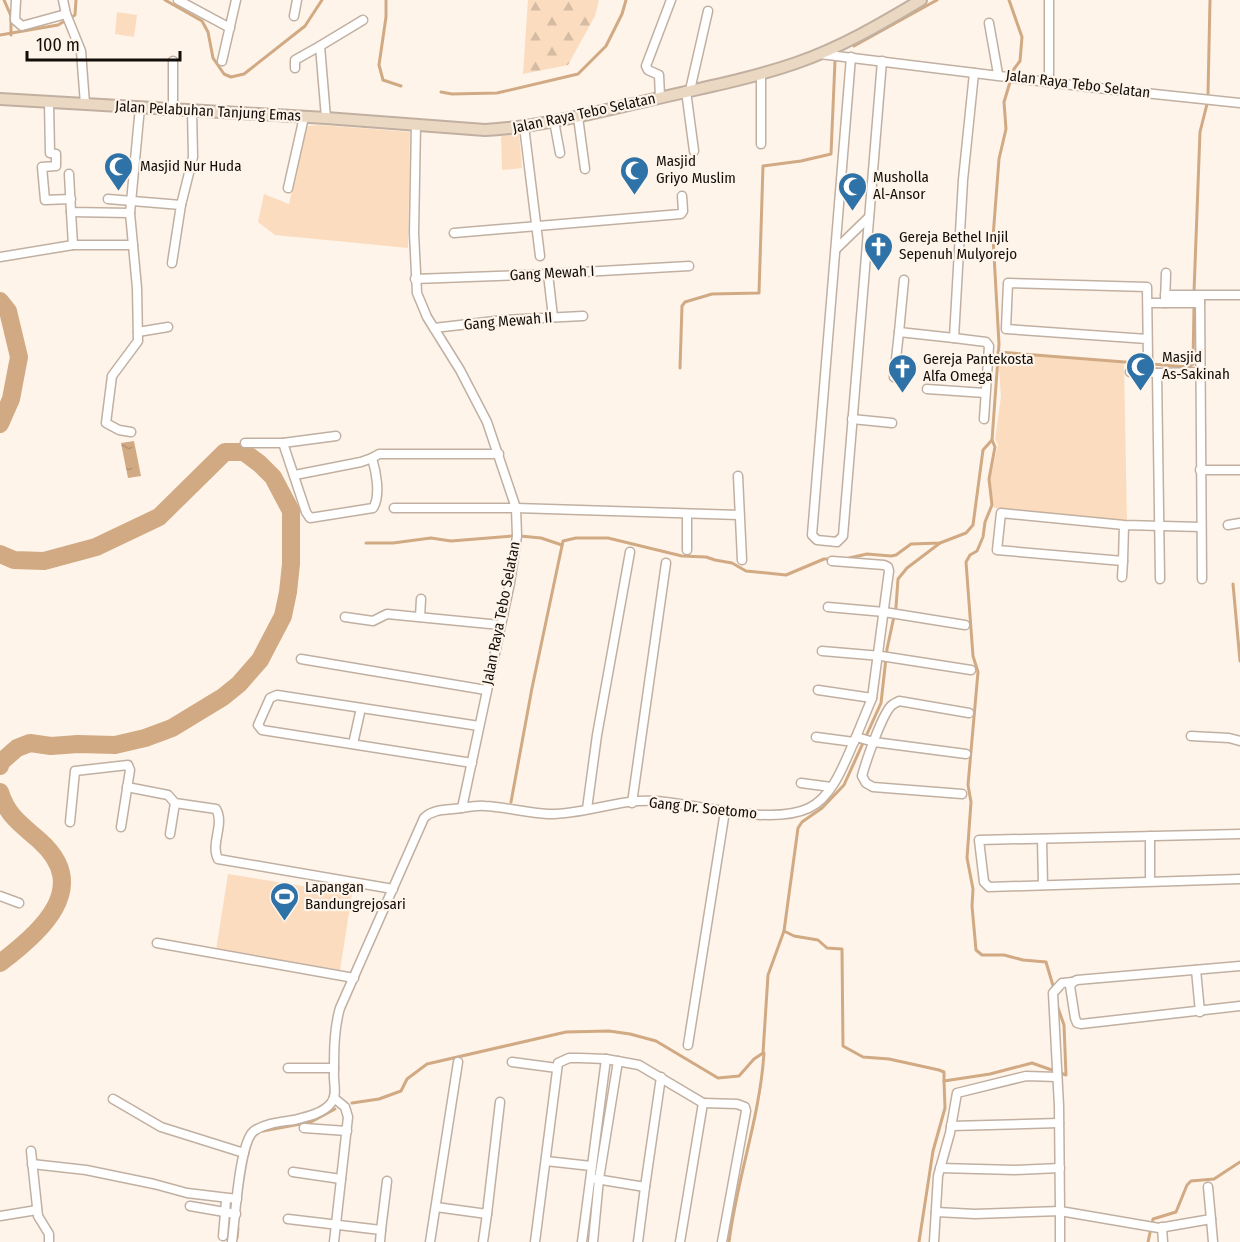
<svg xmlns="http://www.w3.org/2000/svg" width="1240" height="1242" viewBox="0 0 1240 1242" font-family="'Fira Sans Condensed',sans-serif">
	<defs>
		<pattern id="forest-firs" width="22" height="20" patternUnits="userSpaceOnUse" patternTransform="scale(1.5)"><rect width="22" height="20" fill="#fbdcbf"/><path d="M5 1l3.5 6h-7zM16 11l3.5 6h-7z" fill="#d6bca3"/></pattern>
		<pattern id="water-ripples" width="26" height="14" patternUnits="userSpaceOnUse" patternTransform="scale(1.5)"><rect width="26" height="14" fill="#d1aa84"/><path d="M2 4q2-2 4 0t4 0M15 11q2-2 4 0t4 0" fill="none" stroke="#b39171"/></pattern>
	</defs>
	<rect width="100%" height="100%" fill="#fef4ea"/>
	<g fill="#fbdcbf">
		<path d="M117 12 137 15 134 37 115 34Z"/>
		<path d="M320 125 410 132 408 248 275 235 258 222 264 194 289 204 306 126Z"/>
		<path d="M519 133 522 168 502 170 501 136Z"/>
		<path d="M1001 352 1124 363 1127 522 994 508 990 479 998 445 995 439 1001 397 999 368Z"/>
		<path d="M228 874 352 894 340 970 216 950Z"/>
	</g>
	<path fill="url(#forest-firs)" d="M528 0H599L595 16 568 65 523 74Z"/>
	<path fill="url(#water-ripples)" d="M134 441 141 476 128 478 121 443Z"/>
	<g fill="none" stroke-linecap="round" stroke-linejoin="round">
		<g stroke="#d1aa84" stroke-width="3">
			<path d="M4 0 11 16V35"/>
			<path d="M165 0 202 21 208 32 213 58 224 74 231 77 244 74 305 26 322 0"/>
			<path d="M386 0V17L379 65 383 80 401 86"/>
			<path d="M1009 0 1022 37 1020 61 1014 69 1004 102 1006 129 999 159 993 237 999 344 992 440 995 447 989 479 992 505 985 522 983 537 977 551 970 555 966 562 973 656 978 672 968 785 971 802 967 858 973 889 972 906 976 950 982 955H1004L1023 960 1046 962 1054 989"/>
			<path d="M0 35 58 25 75 15 76 0"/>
			<path d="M854 46 937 0"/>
			<path d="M441 92 452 94 497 93 578 74 606 46 622 14 626 0"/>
			<path d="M1208 94 1210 0"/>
			<path d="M1194 292 1200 132 1207 104"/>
			<path d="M998 352 1189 367 1193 364 1194 307"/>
			<path d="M680 368 682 306 685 302 712 294 759 293 763 166 801 161 831 154 835 61"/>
			<path d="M520 536 541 538 562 545"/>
			<path d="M366 543H393L431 538 451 541 512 536"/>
			<path d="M849 558 867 554 891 556 896 555 911 544 940 543 966 533 973 525 983 450 992 440"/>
			<path d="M1233 584 1240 661"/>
			<path d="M511 802 532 688 563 541 576 538H608L682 556 706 557 715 560 732 563 746 571 786 575 824 559H831"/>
			<path d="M784 931 794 936 818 940 827 948 842 949 843 1046 863 1057 889 1059 939 1070 944 1072V1081"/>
			<path d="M352 1103 379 1099 401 1091 407 1079 427 1064 566 1032 609 1031 630 1034 656 1041 718 1078 739 1076 754 1059 763 1053 768 975 784 931 798 828 802 822 822 808 844 785 881 703 887 649 896 607 898 579 907 568 940 543"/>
			<path d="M263 1131 311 1122 335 1109"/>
			<path d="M237 1238 238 1228"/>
			<path d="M729 1242C737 1178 760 1117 764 1053"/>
			<path d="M919 1242 933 1151 945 1108 944 1081 990 1074 1032 1063 1066 1075 1064 1025 1057 1005"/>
			<path d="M1148 1242 1153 1219 1176 1212 1187 1185 1191 1181 1214 1179 1240 1162"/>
		</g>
		<g stroke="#d1aa84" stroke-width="18">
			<path d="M0 301 8 311 19 357 11 399 0 424"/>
			<path d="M0 554 14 560 44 561 96 547 159 517 225 452H244L260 464 273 477 291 511V564L288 592 283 616 260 660 239 684 223 697 172 728 145 738 115 745 78 744 51 746 30 743 17 748 1 762 0 766"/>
			<path d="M0 792C8 817 21 824 40 841 92 888 40 933 0 963"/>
		</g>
		<defs>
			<g id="street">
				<path d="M16 0 15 20 22 26 66 14"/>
				<path d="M63 0 66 14 81 51 85 104"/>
				<path d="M178 0 230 28"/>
				<path d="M1049 0V82"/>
				<path d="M294 16 297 0"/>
				<path d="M989 23 998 74"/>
				<path d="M820 54 1088 87 1240 103"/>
				<path d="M851 57 812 535 817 540 837 542 843 536 882 61"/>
				<path d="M173 61V109"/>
				<path d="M222 61 236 0"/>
				<path d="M295 68V60L320 46"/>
				<path d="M974 73 963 180 954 338 986 342 989 346 984 419"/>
				<path d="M761 75V144"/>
				<path d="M690 90 708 11"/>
				<path d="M686 91 694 151"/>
				<path d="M660 97 659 75 648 70 646 66 671 0"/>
				<path d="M49 103 50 153 56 154V166L42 167 45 200 71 199"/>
				<path d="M578 117 585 169"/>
				<path d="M326 118 320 46 363 20"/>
				<path d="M554 121 560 153"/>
				<path d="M416 124 414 233 417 293 427 317 460 370 487 422 516 508 517 536 510 583 462 808"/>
				<path d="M524 126 540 256"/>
				<path d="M69 174 71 212 130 213"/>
				<path d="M288 188 304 117"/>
				<path d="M108 199 181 205 172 263"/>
				<path d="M181 205 193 157 192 110"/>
				<path d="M71 212 73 245"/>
				<path d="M454 233 681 214 683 211 682 196"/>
				<path d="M836 249 869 217"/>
				<path d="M0 257 73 245H133"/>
				<path d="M548 274 553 317"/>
				<path d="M415 279 548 274 689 266"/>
				<path d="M904 280 899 332 954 338"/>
				<path d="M1165 295H1240"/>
				<path d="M1200 296 1202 579"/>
				<path d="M1148 303H1165L1166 273"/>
				<path d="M1165 303H1200"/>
				<path d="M434 328 504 320 583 316"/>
				<path d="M138 332 168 327"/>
				<path d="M1147 339 1006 329 1008 283 1147 287 1148 361"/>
				<path d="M1130 372 1157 373"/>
				<path d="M894 377 899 332"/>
				<path d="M927 389 985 393"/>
				<path d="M852 419 892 423"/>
				<path d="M131 432 119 430 106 423 112 376 138 341 137 288 130 213 140 107"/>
				<path d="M245 443H283L306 512 310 518 373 508C381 496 376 471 372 458L379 454H499"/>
				<path d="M283 443 336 436"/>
				<path d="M1200 470H1240"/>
				<path d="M295 475 361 462 372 458"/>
				<path d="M738 476 742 560"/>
				<path d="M394 508H516L739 515"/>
				<path d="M687 514V550"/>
				<path d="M1124 525 1123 561 997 550 1001 513 1124 525 1201 527"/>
				<path d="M1228 525 1240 523"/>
				<path d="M832 561 884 565 888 567 889 571 872 698 856 737"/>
				<path d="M1122 577 1123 561"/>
				<path d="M1160 579 1157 373 1202 372"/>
				<path d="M828 607 884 612 965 625"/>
				<path d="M345 617 373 621 387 614 500 625"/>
				<path d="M420 617 421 599"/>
				<path d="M822 651 881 656 971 670"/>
				<path d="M301 659 486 690"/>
				<path d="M818 690 872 698"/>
				<path d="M1191 736 1229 738 1240 741"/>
				<path d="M816 737 854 742"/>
				<path d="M353 744 361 708"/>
				<path d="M472 763 262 730 258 725 270 698 277 695 479 726"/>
				<path d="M801 783 831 787"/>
				<path d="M127 787 168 795 175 803 216 809C225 824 210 844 218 859L393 889"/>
				<path d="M962 794 873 787 866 783 862 776C866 761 882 715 891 706 894 703 896 703 899 701L969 713"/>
				<path d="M632 803 666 563"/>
				<path d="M587 809 597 735 630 552"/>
				<path d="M70 822 75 771 128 765 130 770 121 827"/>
				<path d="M170 834 175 803"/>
				<path d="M1240 834 979 840 984 882 989 887 1240 879"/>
				<path d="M1150 836V881"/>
				<path d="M1042 839 1043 885"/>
				<path d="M0 896 19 903"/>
				<path d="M157 943 354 978"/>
				<path d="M1240 966 1077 980 1073 982 1070 986 1075 1018 1077 1023 1081 1024 1240 1006"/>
				<path d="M1196 970 1200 1012"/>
				<path d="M1073 982 1062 983 1053 993 1059 1106 1060 1211 1159 1228 1211 1219 1213 1242"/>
				<path d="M688 1045 725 811"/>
				<path d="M512 1062 557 1068"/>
				<path d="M288 1068H334"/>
				<path d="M113 1099 161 1127 244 1153"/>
				<path d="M703 1103 737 1104 745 1107 746 1111 722 1242"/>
				<path d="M951 1126 1059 1123"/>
				<path d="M304 1128 347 1131"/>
				<path d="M31 1151 38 1216 49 1234V1242"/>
				<path d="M546 1161 591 1166"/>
				<path d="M32 1164 86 1170 154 1184 187 1193 237 1199"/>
				<path d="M940 1168 1015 1170 1060 1168"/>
				<path d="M293 1172 341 1179"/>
				<path d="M596 1179 645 1187 638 1242"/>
				<path d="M645 1187 661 1077"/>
				<path d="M1208 1187 1211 1219"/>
				<path d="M190 1206 236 1214"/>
				<path d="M436 1207 487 1214 483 1242"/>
				<path d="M936 1212 975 1214 1060 1211V1242"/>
				<path d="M487 1214 500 1102"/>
				<path d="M0 1216 37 1210"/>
				<path d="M288 1219 381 1230 380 1242"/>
				<path d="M1162 1227 1163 1242"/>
				<path d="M381 1230 387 1181"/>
				<path d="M223 1236 226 1201"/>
				<path d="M232 1242C235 1221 239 1142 254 1131 265 1123 281 1122 294 1120 306 1117 324 1113 331 1103 338 1095 333 1082 334 1072 334 1051 334 1028 340 1008L424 818C432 810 443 810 453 809 464 808 475 805 485 806 506 807 527 813 548 814 584 815 620 798 656 801 698 804 771 826 809 808 834 796 845 761 856 737L874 742 966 754"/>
				<path d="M334 1242 348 1117 345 1107 334 1098"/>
				<path d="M430 1242 458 1062"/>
				<path d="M535 1242 558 1063 569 1058H580L606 1059 639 1065 703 1103 680 1242"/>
				<path d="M582 1242 606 1059"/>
				<path d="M593 1242 599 1179 618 1061"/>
				<path d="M934 1242 938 1176 950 1133 957 1093 1026 1076 1057 1077"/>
			</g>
			<path id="secondary" d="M0 99 326 118 485 130C540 127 593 113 646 101 696 89 747 80 796 63 840 48 881 24 921 0"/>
		</defs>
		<use href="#street" stroke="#c1b0a1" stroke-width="11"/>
		<use href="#secondary" stroke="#c1b0a1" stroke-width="14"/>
		<use href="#street" stroke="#fff" stroke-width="8"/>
		<use href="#secondary" stroke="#ebd8c2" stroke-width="10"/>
	</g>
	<defs>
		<symbol id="mosque-pin" viewBox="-11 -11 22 30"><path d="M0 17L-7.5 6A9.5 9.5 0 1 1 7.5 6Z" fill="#2e72a7" stroke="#fef4ea"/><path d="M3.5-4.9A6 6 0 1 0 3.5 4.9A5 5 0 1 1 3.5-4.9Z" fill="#fff"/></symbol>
		<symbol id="church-pin" viewBox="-11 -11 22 30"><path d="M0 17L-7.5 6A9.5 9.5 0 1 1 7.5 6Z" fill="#2e72a7" stroke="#fef4ea"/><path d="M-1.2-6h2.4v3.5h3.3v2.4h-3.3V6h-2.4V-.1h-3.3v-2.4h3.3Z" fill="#fff"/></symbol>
		<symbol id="stadium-pin" viewBox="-11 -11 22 30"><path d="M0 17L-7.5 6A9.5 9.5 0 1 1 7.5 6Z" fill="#2e72a7" stroke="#fef4ea"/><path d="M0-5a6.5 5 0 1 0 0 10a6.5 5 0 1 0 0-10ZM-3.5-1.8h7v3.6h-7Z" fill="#fff"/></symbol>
	</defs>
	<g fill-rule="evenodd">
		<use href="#mosque-pin" x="102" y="150" width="33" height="45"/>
		<use href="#mosque-pin" x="618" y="154" width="33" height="45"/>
		<use href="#mosque-pin" x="836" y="170" width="33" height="45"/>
		<use href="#church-pin" x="862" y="230" width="33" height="45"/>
		<use href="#mosque-pin" x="1124" y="350" width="33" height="45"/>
		<use href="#church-pin" x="886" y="352" width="33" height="45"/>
		<use href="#stadium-pin" x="268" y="880" width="33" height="45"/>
	</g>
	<g text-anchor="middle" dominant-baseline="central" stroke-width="4.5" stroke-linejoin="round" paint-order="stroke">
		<g font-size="15" fill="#130e09" stroke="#fef4ea">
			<text transform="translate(1078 84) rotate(7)">Jalan Raya Tebo Selatan</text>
			<text transform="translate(208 111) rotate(3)">Jalan Pelabuhan Tanjung Emas</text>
			<text transform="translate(584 113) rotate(-12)">Jalan Raya Tebo Selatan</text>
			<text transform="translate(552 273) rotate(-3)">Gang Mewah I</text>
			<text transform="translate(508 321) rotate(-5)">Gang Mewah II</text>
			<text transform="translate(501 613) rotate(-79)">Jalan Raya Tebo Selatan</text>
			<text transform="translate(703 808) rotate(6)">Gang Dr. Soetomo</text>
		</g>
		<g font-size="15" fill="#130e09" stroke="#fef4ea" text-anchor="start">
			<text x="656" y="161">Masjid<tspan x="656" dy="17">Griyo Muslim</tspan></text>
			<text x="140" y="166">Masjid Nur Huda</text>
			<text x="873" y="177">Musholla<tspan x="873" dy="17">Al-Ansor</tspan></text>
			<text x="899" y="237">Gereja Bethel Injil<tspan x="899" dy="17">Sepenuh Mulyorejo</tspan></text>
			<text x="1162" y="357">Masjid<tspan x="1162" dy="17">As-Sakinah</tspan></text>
			<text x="923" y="359">Gereja Pantekosta<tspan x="923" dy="17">Alfa Omega</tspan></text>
			<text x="305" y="887">Lapangan<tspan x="305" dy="17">Bandungrejosari</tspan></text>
		</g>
	</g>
	<path d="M27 51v9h153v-9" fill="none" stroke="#130e09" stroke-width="3"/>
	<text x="36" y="51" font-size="18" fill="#130e09" stroke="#fef4ea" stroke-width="4.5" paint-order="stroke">100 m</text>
</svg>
